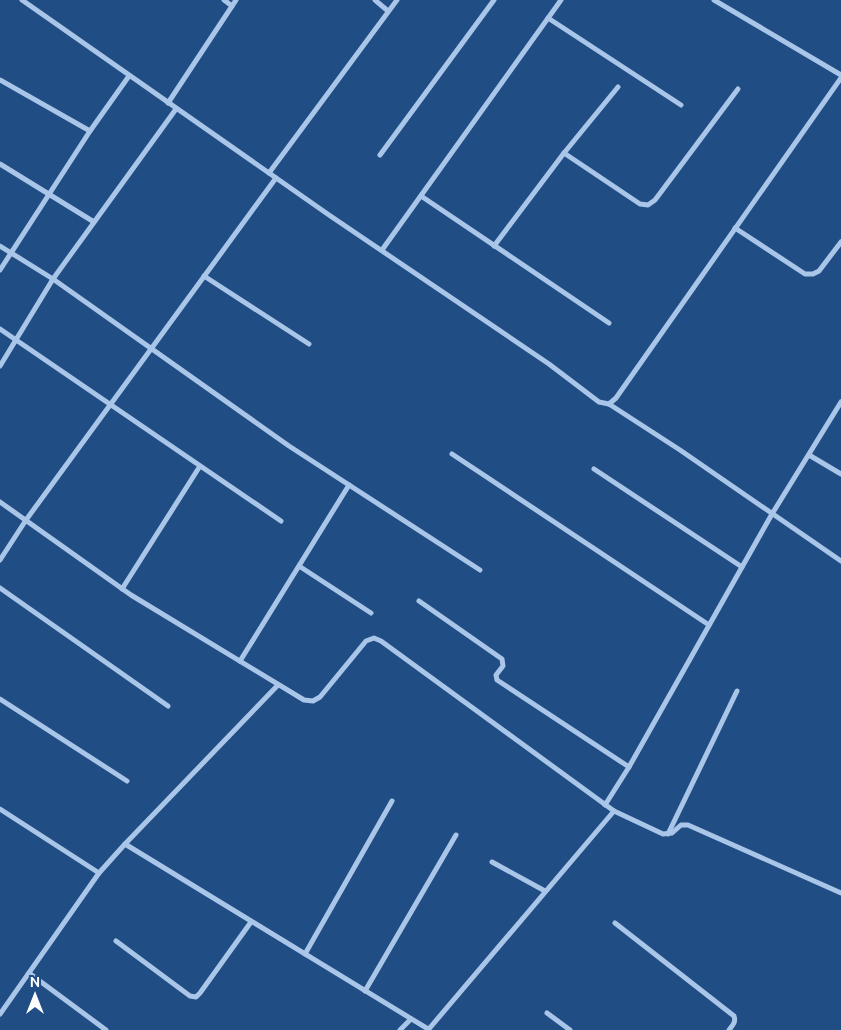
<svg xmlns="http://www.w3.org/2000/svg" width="841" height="1030" viewBox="0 0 841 1030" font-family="Ubuntu,sans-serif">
	<rect width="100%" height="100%" fill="#214d85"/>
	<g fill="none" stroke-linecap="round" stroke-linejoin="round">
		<g stroke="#a9c6e9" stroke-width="5">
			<path d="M22 0 329 215 549 364 599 402 609 404 680 450 841 561"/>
			<path d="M224 0 232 6"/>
			<path d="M375 0 388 11"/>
			<path d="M714 0 841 75"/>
			<path d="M548 18 681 105"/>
			<path d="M0 80 90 131"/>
			<path d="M168 103 236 0"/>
			<path d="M564 153 640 204 648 205 655 200 738 89"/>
			<path d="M380 155 494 0"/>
			<path d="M0 164 94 222"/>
			<path d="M269 173 397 0"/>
			<path d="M421 196 609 323"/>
			<path d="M735 228 805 274H813L819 271 841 242"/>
			<path d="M0 246 53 279 289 446 480 570"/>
			<path d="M494 246 564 153 618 87"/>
			<path d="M382 250 561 0"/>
			<path d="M0 270 90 131 129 76"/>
			<path d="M204 276 309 344"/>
			<path d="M0 329 281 521"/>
			<path d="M0 366 53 279 176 109"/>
			<path d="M609 404 616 398 841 78"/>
			<path d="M452 454 709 625"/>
			<path d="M809 455 841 474"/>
			<path d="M594 469 742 567"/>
			<path d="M0 502 131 595 304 700 313 701 320 697 366 641 374 638 381 641 614 811 663 834 672 833 681 825H688L841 893"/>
			<path d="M0 560 26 520 276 178"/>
			<path d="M299 566 371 613"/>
			<path d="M0 588 168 706"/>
			<path d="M122 589 200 466"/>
			<path d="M419 601 502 659 503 666 496 675 497 680 629 767"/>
			<path d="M240 661 349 485"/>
			<path d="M278 685 125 844 428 1029"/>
			<path d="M0 699 127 781"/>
			<path d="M605 805 629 767 772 514 841 402"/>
			<path d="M0 809 99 873 0 1014"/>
			<path d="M668 834 737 691"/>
			<path d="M492 862 545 891"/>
			<path d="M99 873 125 844"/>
			<path d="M615 923 734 1016C736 1022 733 1025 729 1030"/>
			<path d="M116 941 190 996 196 997 200 993 251 922"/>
			<path d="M305 954 392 801"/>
			<path d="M29 973 106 1030"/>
			<path d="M365 991 456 835"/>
			<path d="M547 1013 570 1030"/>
			<path d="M400 1030 411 1019"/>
			<path d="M428 1030 614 811"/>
		</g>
	</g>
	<g transform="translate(35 995)" stroke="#214d85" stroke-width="4" paint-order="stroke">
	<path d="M0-4L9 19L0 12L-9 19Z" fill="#ffffff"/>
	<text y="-8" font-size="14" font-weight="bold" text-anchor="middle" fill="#ffffff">N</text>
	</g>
</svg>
